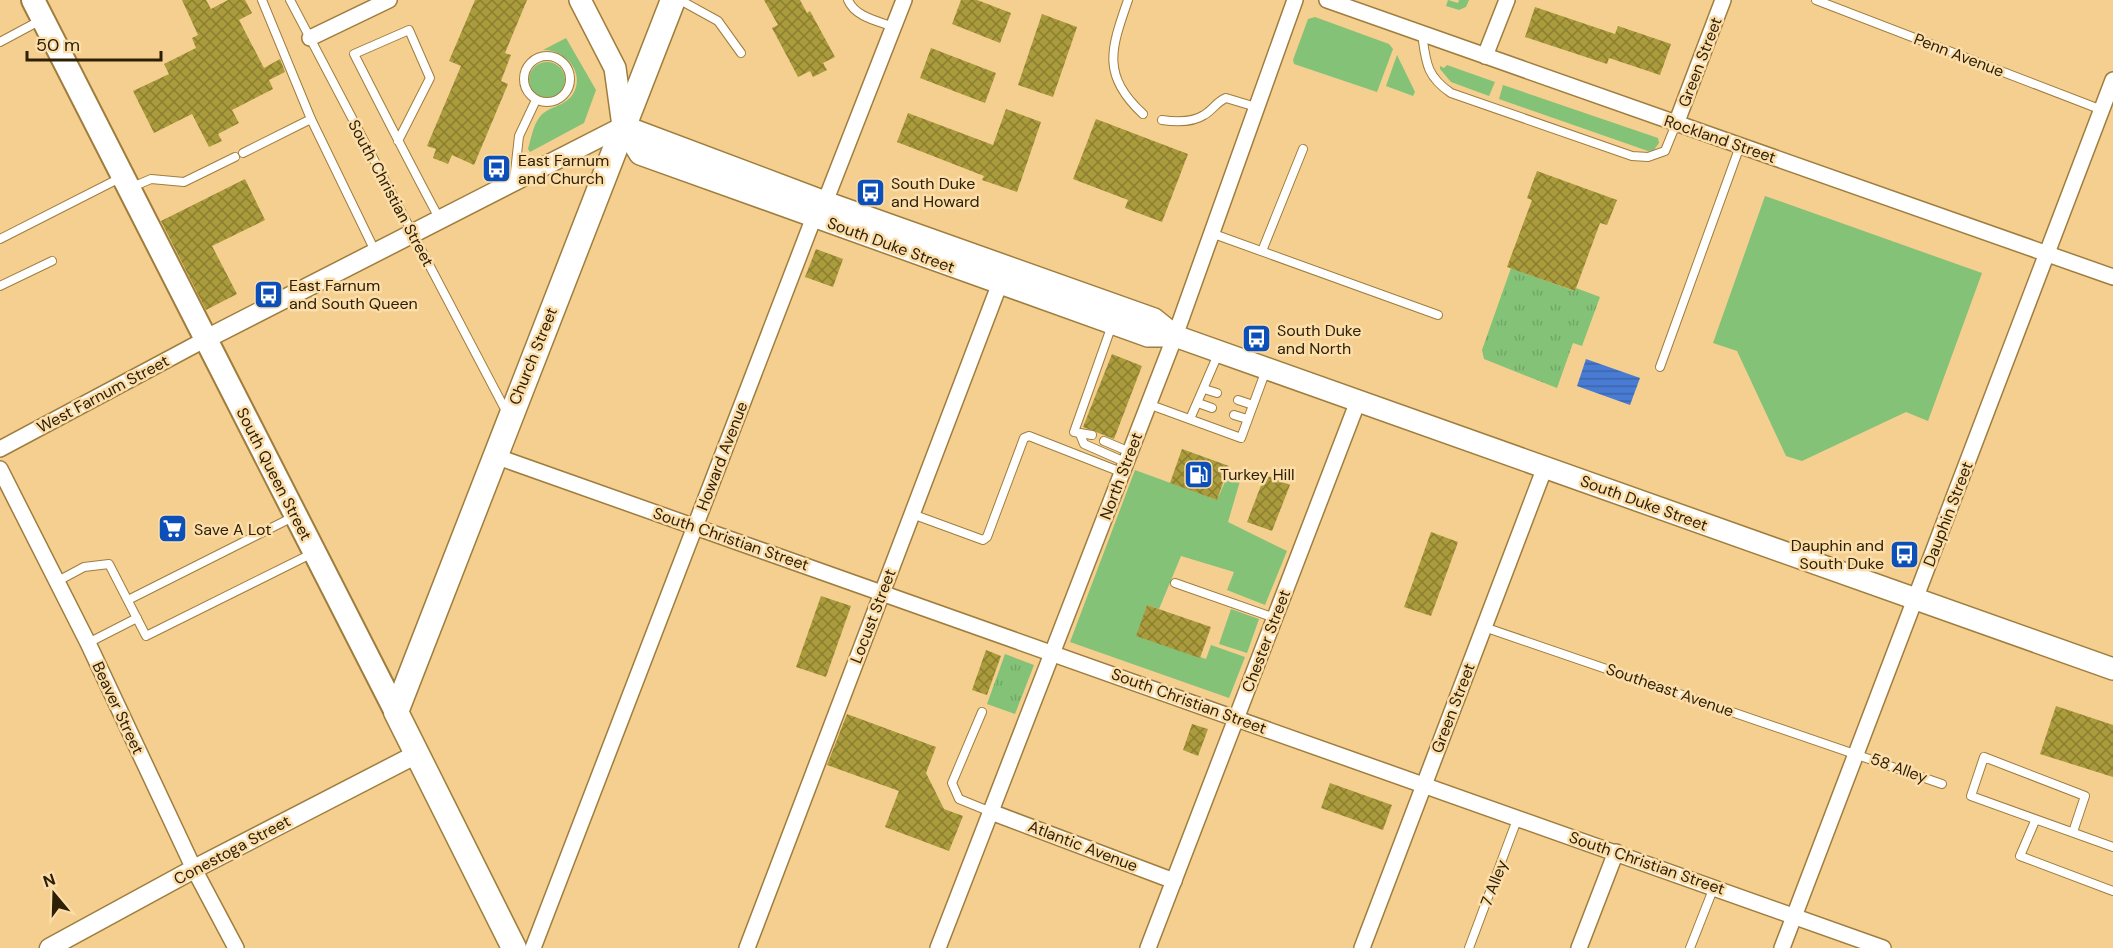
<svg xmlns="http://www.w3.org/2000/svg" width="2113" height="948" viewBox="0 0 2113 948" font-family="'DM Sans',sans-serif">
	<defs>
		<pattern id="park-tufts" width="24" height="20" patternUnits="userSpaceOnUse" patternTransform="scale(1.5)"><rect width="24" height="20" fill="#83c277"/><path d="M3 7l-1-3M5 7V3M7 7l1-3M15 17l-1-3M17 17v-4M19 17l1-3" fill="none" stroke="#71a665"/></pattern>
		<pattern id="water-rules" width="6" height="5" patternUnits="userSpaceOnUse" patternTransform="scale(1.5)"><rect width="6" height="5" fill="#487bd3"/><path d="M0 2.5h6" fill="none" stroke="#3c64a9"/></pattern>
		<pattern id="building-cross-hatch" width="8" height="8" patternUnits="userSpaceOnUse" patternTransform="scale(1.5)"><rect width="8" height="8" fill="#aa9b3c"/><path d="M0 0l8 8M0 8l8-8" fill="none" stroke="#8b7e30"/></pattern>
	</defs>
	<rect width="100%" height="100%" fill="#f5cf8f"/>
	<g fill="#83c277">
		<path d="M1448 0 1458 3 1459 0H1469L1466 7 1459 10 1446 6Z"/>
		<path d="M1315 17 1389 44 1393 49 1377 92 1294 64 1293 60 1308 19Z"/>
		<path d="M566 38 596 90 584 123 530 152 528 149C531 139 533 126 539 118 547 106 565 107 573 94 586 73 565 49 543 50Z"/>
		<path d="M1397 55 1415 92 1413 96 1386 86Z"/>
		<circle cx="547" cy="80" r="18"/>
		<path d="M1447 65 1495 82 1489 96 1451 82 1440 69V66L1444 68Z"/>
		<path d="M1503 85 1658 138 1659 143 1654 150 1648 151 1499 99Z"/>
		<path d="M1765 196 1982 273 1928 421 1906 412 1802 461 1786 456 1737 351 1713 343Z"/>
		<path d="M1135 470 1217 500 1228 475 1240 481 1228 522 1287 551 1265 605 1227 590 1234 572 1181 556 1159 609 1147 605 1137 636 1206 659 1211 645 1245 657 1229 698 1070 642Z"/>
		<path d="M1231 609 1259 619 1247 653 1219 644Z"/>
	</g>
	<g fill="url(#park-tufts)">
		<path d="M1511 268 1574 291 1576 288 1600 297 1582 346 1573 343 1557 388 1484 359 1482 350Z"/>
		<path d="M1005 654 1034 665 1015 714 987 704Z"/>
	</g>
	<path fill="url(#water-rules)" d="M1586 359 1640 378 1630 405 1577 386Z"/>
	<g fill="url(#building-cross-hatch)">
		<path d="M182 0H206L211 9 228 0H245L252 13 239 20 264 68 280 59 285 72 269 80 273 89 232 110 239 123 218 134 222 141 209 147 192 114 154 133 133 91 169 74 164 64 196 48 192 38 198 35Z"/>
		<path d="M475 0H527L505 53 511 55 501 81 508 84 474 165 452 155 448 164 433 158 436 149 427 146 461 66 449 61Z"/>
		<path d="M764 0H800L807 13 810 11 835 57 823 63 827 70 813 77 810 71 798 77 772 28 778 25Z"/>
		<path d="M961 0H977L1011 13 1000 43 952 24Z"/>
		<path d="M1535 7 1615 34 1618 26 1671 44 1660 75 1609 58 1607 64 1525 37Z"/>
		<path d="M1042 14 1077 27 1053 97 1018 85Z"/>
		<path d="M931 48 996 73 985 103 920 78Z"/>
		<path d="M1006 109 1041 122 1017 192 982 180 984 176 897 142 908 113 993 145Z"/>
		<path d="M1096 119 1188 154 1162 222 1125 208 1128 200 1073 179Z"/>
		<path d="M1537 171 1617 200 1607 225 1600 223 1575 291 1507 267 1532 200 1527 198Z"/>
		<path d="M245 179 265 220 212 246 237 294 206 310 161 221Z"/>
		<path d="M816 249 843 259 833 287 805 277Z"/>
		<path d="M1112 354 1142 366 1114 439 1083 427Z"/>
		<path d="M1182 449 1229 466 1217 500 1170 483Z"/>
		<path d="M1265 475 1290 485 1272 531 1247 522Z"/>
		<path d="M1431 532 1458 542 1431 616 1404 607Z"/>
		<path d="M821 596 851 606 826 677 796 667Z"/>
		<path d="M1147 605 1211 627 1200 658 1136 636Z"/>
		<path d="M986 650 1001 656 987 695 972 690Z"/>
		<path d="M2056 706 2113 725V777L2040 754Z"/>
		<path d="M847 714 936 747 926 773 944 809 963 816 949 851 885 827 899 791 827 765Z"/>
		<path d="M1192 724 1208 729 1198 756 1183 750Z"/>
		<path d="M1330 783 1392 805 1383 830 1321 808Z"/>
	</g>
	<g fill="none" stroke-linecap="round" stroke-linejoin="round">
		<defs>
			<g id="service">
				<path d="M262 0 311 119 375 251"/>
				<path d="M290 0 507 413"/>
				<path d="M680 0 718 21 741 53"/>
				<path d="M848 0C855 17 878 21 894 27"/>
				<path d="M1128 0C1111 49 1101 75 1143 114"/>
				<path d="M1816 0 2102 110"/>
				<path d="M1422 34C1426 62 1426 76 1451 93L1632 156 1648 157 1665 151 1676 124"/>
				<path d="M0 42 41 20"/>
				<circle cx="547" cy="79" r="23"/>
				<path d="M1162 120C1176 122 1192 123 1204 115 1213 110 1216 102 1226 98L1256 107"/>
				<path d="M398 141 430 78 409 30 354 54C382 109 410 164 439 218"/>
				<path d="M243 153 311 119"/>
				<path d="M514 181 519 136 536 100"/>
				<path d="M130 188 151 179 184 182 235 157"/>
				<path d="M1211 233 1438 315"/>
				<path d="M0 239 122 177"/>
				<path d="M1262 251 1303 149"/>
				<path d="M0 286 52 261"/>
				<path d="M1660 367 1740 146"/>
				<path d="M1204 389 1217 393"/>
				<path d="M1238 400 1253 405"/>
				<path d="M1198 403 1212 408"/>
				<path d="M1148 404 1241 438 1266 370"/>
				<path d="M1234 415 1247 419"/>
				<path d="M1190 419 1219 352"/>
				<path d="M1080 434 1084 444 1125 462"/>
				<path d="M1092 435 1074 432 1112 325"/>
				<path d="M1104 441 1130 452"/>
				<path d="M912 514 983 540 987 537 1024 438 1029 436 1121 472"/>
				<path d="M56 582 84 567 109 564 146 636 313 553"/>
				<path d="M1175 583 1275 618"/>
				<path d="M128 600 293 517"/>
				<path d="M1484 627 1942 784"/>
				<path d="M88 643 137 618"/>
				<path d="M982 712 952 783 959 799 991 812"/>
				<path d="M2035 821 2020 856 2113 891"/>
				<path d="M2073 832 2085 796 1984 757 1971 796 2113 847"/>
				<path d="M1469 948 1518 817"/>
				<path d="M1690 948 1714 887"/>
			</g>
			<g id="minor">
				<path d="M1327 0 2113 277"/>
				<path d="M310 38 389 0"/>
				<path d="M1485 56 1507 0"/>
				<path d="M1676 124 1723 0"/>
				<path d="M0 449 206 339"/>
				<path d="M495 456 1883 948"/>
				<path d="M0 469 88 643 194 869 236 948"/>
				<path d="M991 812 1174 881"/>
				<path d="M533 948 814 217 825 202 904 0"/>
				<path d="M747 948 1000 283"/>
				<path d="M938 948 1175 336 1295 0"/>
				<path d="M1148 948 1358 401"/>
				<path d="M1362 948 1545 467"/>
				<path d="M1579 948 1616 852"/>
				<path d="M1782 948 2113 80"/>
			</g>
			<g id="tertiary">
				<path d="M206 339 623 126"/>
				<path d="M49 948 194 869 417 754"/>
			</g>
			<g id="secondary">
				<path d="M580 0 615 68 623 126 640 154 1148 336H1175L2113 669"/>
				<path d="M623 126 825 202 1154 319 1175 336"/>
			</g>
			<path id="primary" d="M33 0 396 712"/>
			<path id="trunk" d="M514 948 396 712 673 0"/>
		</defs>
		<use href="#service" stroke="#9f7d3d" stroke-width="10"/>
		<use href="#minor" stroke="#9f7d3d" stroke-width="18"/>
		<use href="#tertiary" stroke="#9f7d3d" stroke-width="21"/>
		<use href="#secondary" stroke="#9f7d3d" stroke-width="24"/>
		<use href="#primary" stroke="#9f7d3d" stroke-width="26"/>
		<use href="#trunk" stroke="#9f7d3d" stroke-width="27"/>
		<use href="#service" stroke="#fff" stroke-width="8"/>
		<use href="#minor" stroke="#fff" stroke-width="15"/>
		<use href="#tertiary" stroke="#fff" stroke-width="18"/>
		<use href="#secondary" stroke="#fff" stroke-width="21"/>
		<use href="#primary" stroke="#fff" stroke-width="22"/>
		<use href="#trunk" stroke="#fff" stroke-width="24"/>
	</g>
	<defs>
		<symbol id="bus-square" viewBox="-11 -11 22 22"><rect x="-9" y="-9" width="18" height="18" rx="4" fill="#0d4fb9" stroke="#fcdeab"/><path d="M-5-6H5V4H4V6H2V4H-2V6H-4V4H-5ZM-3.5-4V0h7V-4ZM-3.5 1.2v1.5H-2V1.2ZM2 1.2v1.5H3.5V1.2Z" fill="#fff"/></symbol>
		<symbol id="fuel-square" viewBox="-11 -11 22 22"><rect x="-9" y="-9" width="18" height="18" rx="4" fill="#0d4fb9" stroke="#fcdeab"/><path d="M-5.5-6h7V0h2V4h1.3V-2.5L3-4.5l.8-.8L6-3V5H2.5V1h-1V6h-7ZM-4.2-4.7v3.2H.2V-4.7Z" fill="#fff"/></symbol>
		<symbol id="supermarket-square" viewBox="-11 -11 22 22"><rect x="-9" y="-9" width="18" height="18" rx="4" fill="#0d4fb9" stroke="#fcdeab"/><path d="M-6-5.5h2.5l.6 2H6L4.5 2H-2.5L-4.4-4H-6ZM-1.5 3.2a1.3 1.3 0 1 0 .1 0ZM3 3.2a1.3 1.3 0 1 0 .1 0Z" fill="#fff"/></symbol>
	</defs>
	<g fill-rule="evenodd">
		<use href="#bus-square" x="480" y="152" width="33" height="33"/>
		<use href="#bus-square" x="854" y="176" width="33" height="33"/>
		<use href="#bus-square" x="252" y="278" width="33" height="33"/>
		<use href="#bus-square" x="1240" y="322" width="33" height="33"/>
		<use href="#fuel-square" x="1182" y="458" width="33" height="33"/>
		<use href="#supermarket-square" x="156" y="512" width="33" height="33"/>
		<use href="#bus-square" x="1888" y="538" width="33" height="33"/>
	</g>
	<g text-anchor="middle" dominant-baseline="central" stroke-width="5" stroke-linejoin="round" paint-order="stroke">
		<g font-size="16" fill="#2e2005" stroke="#fcdeab">
			<text transform="translate(1959 55) rotate(21)">Penn Avenue</text>
			<text transform="translate(1700 62) rotate(-69)">Green Street</text>
			<text transform="translate(1720 139) rotate(19)">Rockland Street</text>
			<text transform="translate(391 193) rotate(62)">South Christian Street</text>
			<text transform="translate(891 245) rotate(20)">South Duke Street</text>
			<text transform="translate(533 356) rotate(-68)">Church Street</text>
			<text transform="translate(103 394) rotate(-28)">West Farnum Street</text>
			<text transform="translate(722 456) rotate(-69)">Howard Avenue</text>
			<text transform="translate(274 474) rotate(63)">South Queen Street</text>
			<text transform="translate(1121 476) rotate(-69)">North Street</text>
			<text transform="translate(1644 503) rotate(20)">South Duke Street</text>
			<text transform="translate(1948 514) rotate(-69)">Dauphin Street</text>
			<text transform="translate(731 539) rotate(19)">South Christian Street</text>
			<text transform="translate(873 616) rotate(-69)">Locust Street</text>
			<text transform="translate(1266 641) rotate(-69)">Chester Street</text>
			<text transform="translate(1670 690) rotate(19)">Southeast Avenue</text>
			<text transform="translate(1189 701) rotate(20)">South Christian Street</text>
			<text transform="translate(118 708) rotate(65)">Beaver Street</text>
			<text transform="translate(1453 708) rotate(-69)">Green Street</text>
			<text transform="translate(1899 768) rotate(20)">58 Alley</text>
			<text transform="translate(1083 846) rotate(21)">Atlantic Avenue</text>
			<text transform="translate(232 850) rotate(-28)">Conestoga Street</text>
			<text transform="translate(1647 863) rotate(19)">South Christian Street</text>
			<text transform="translate(1494 883) rotate(-69)">7 Alley</text>
		</g>
		<g font-size="16" fill="#2e2005" stroke="#fcdeab" text-anchor="start">
			<text x="518" y="160">East Farnum<tspan x="518" dy="18">and Church</tspan></text>
			<text x="891" y="183">South Duke<tspan x="891" dy="18">and Howard</tspan></text>
			<text x="289" y="285">East Farnum<tspan x="289" dy="18">and South Queen</tspan></text>
			<text x="1277" y="330">South Duke<tspan x="1277" dy="18">and North</tspan></text>
			<text x="1220" y="474">Turkey Hill</text>
			<text x="194" y="529">Save A Lot</text>
			<text x="1884" y="545" text-anchor="end">Dauphin and<tspan x="1884" dy="18">South Duke</tspan></text>
		</g>
	</g>
	<g transform="translate(54 894) rotate(341)" stroke="#fcdeab" stroke-width="4.5" paint-order="stroke">
	<path d="M0-4.5L10 22L0 15L-10 22Z" fill="#2e2005"/>
	<text y="-9" font-size="16" font-weight="bold" text-anchor="middle" fill="#2e2005">N</text>
	</g>
	<path d="M27 51v9h134v-9" fill="none" stroke="#2e2005" stroke-width="3"/>
	<text x="36" y="51" font-size="18" fill="#2e2005" stroke="#fcdeab" stroke-width="4.5" paint-order="stroke">50 m</text>
</svg>
